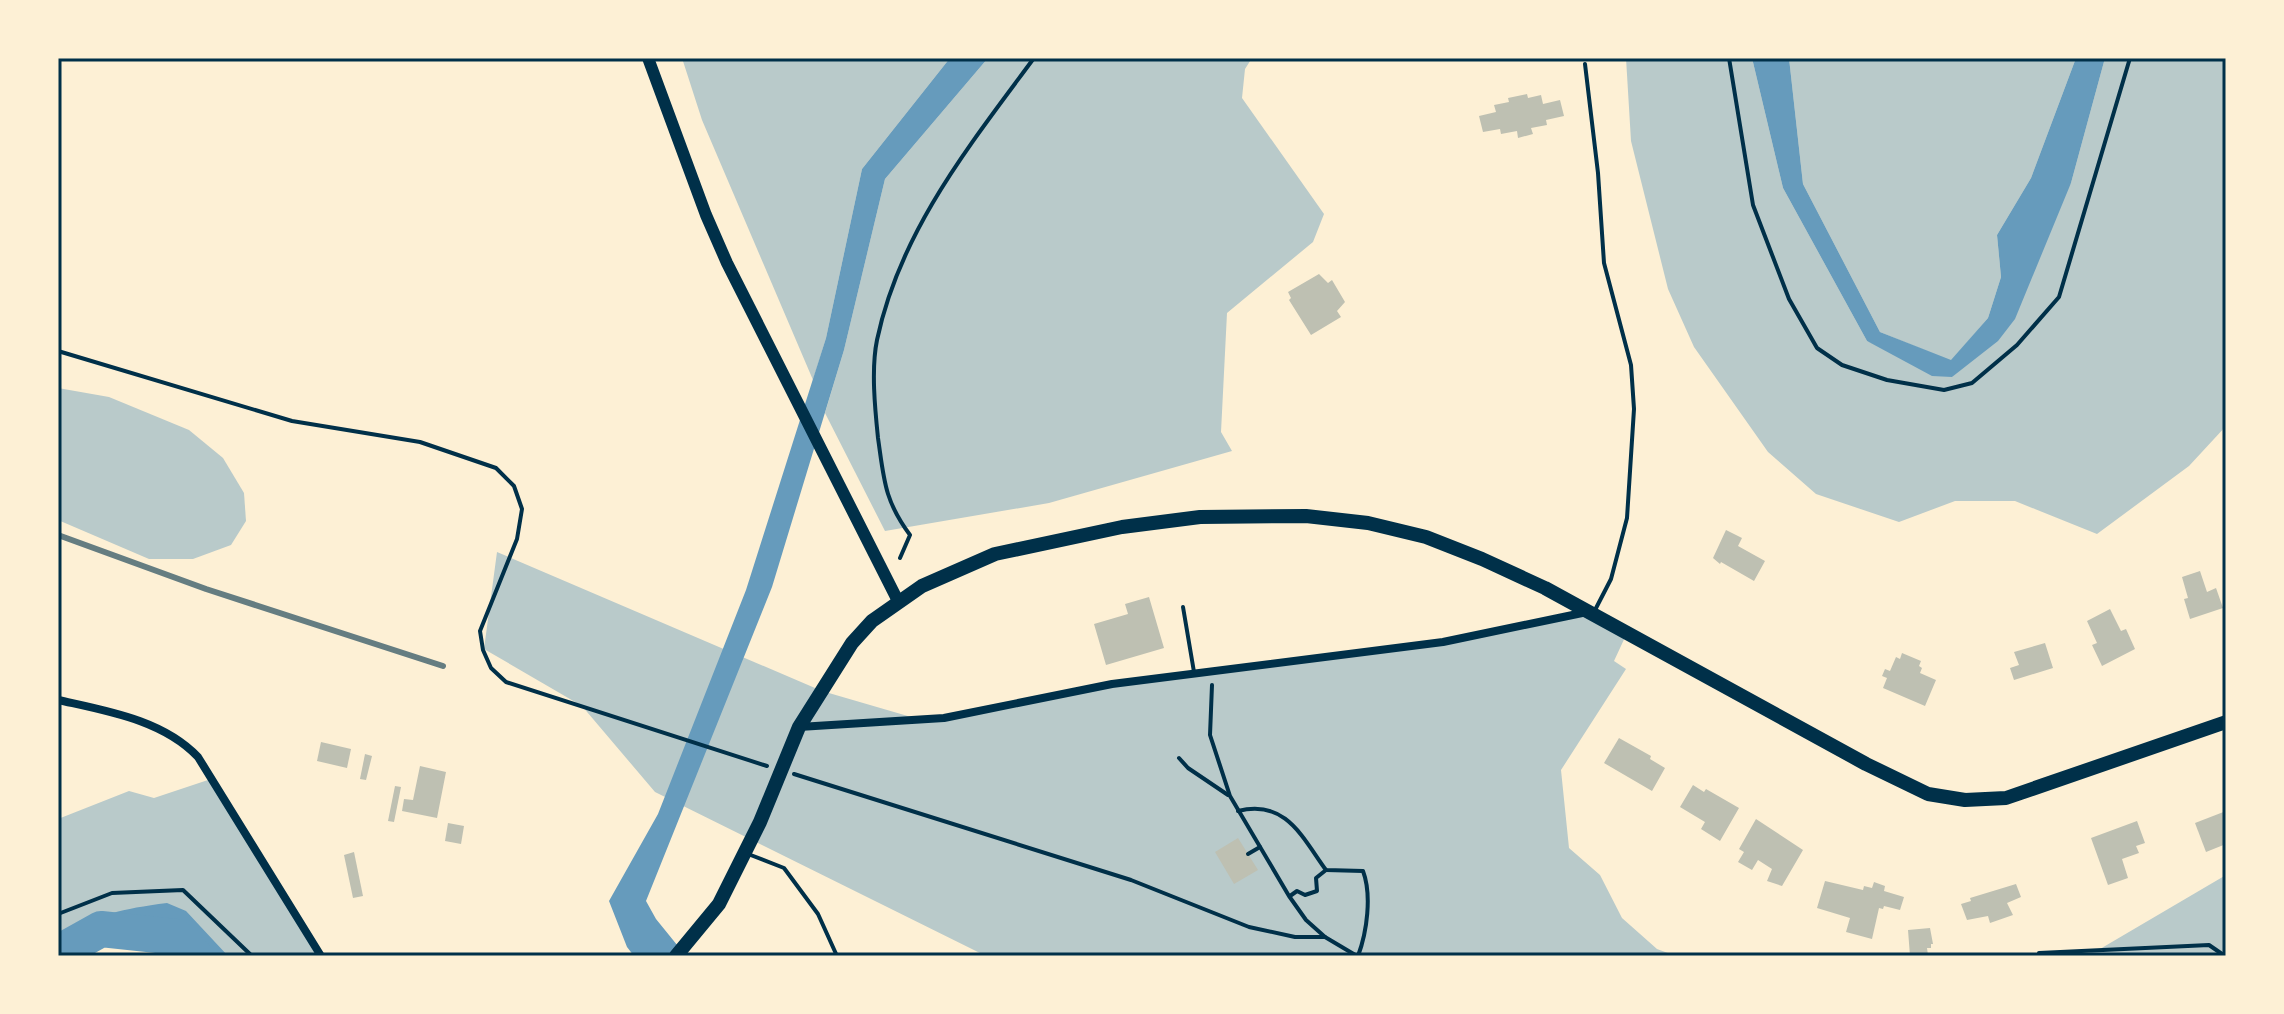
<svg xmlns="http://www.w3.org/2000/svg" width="2284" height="1014" viewBox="0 0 2284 1014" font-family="Cabin,sans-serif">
	<rect width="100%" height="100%" fill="#fdf0d5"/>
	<g fill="#b9caca">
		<path d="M682 58H950L862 169 826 338 813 380 702 120Z"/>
		<path d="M988 58H1252L1245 69 1242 98 1324 214 1313 242 1227 313 1221 432 1232 451 1049 503 885 531 825 413 844 350 885 179Z"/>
		<path d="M1626 58H1752L1783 188 1867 341 1952 377 2071 183 2105 58H2226V426L2189 466 2097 534 2015 501H1955L1899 522 1816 494 1768 452 1694 347 1668 289 1631 141Z"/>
		<path d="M1789 58H2076L2031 178 1997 235 2001 277 1988 318 1951 361 1880 332 1803 184Z"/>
		<path d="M58 388 109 397 189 430 223 458 244 493 246 521 231 545 193 559H149L58 520Z"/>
		<path d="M497 552 822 691 918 719 1168 677 1461 638 1588 612 1627 633 1614 661 1626 669 1561 770 1569 848 1600 875 1622 918 1657 949 1676 956H986L655 792 582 706 484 649Z"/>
		<path d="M211 779 320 956H195L176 937 123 932 75 956H58V819L129 791 154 798Z"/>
		<path d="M2226 875V956H2080L2100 949Z"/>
	</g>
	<g fill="#669bbc">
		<path d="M950 58H988L885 179 844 350 772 587 646 901 656 919 686 956H634L627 947 609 901 658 814 746 590 826 338 862 169Z"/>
		<path d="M1752 58H1789L1803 184 1880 332 1951 360 1988 318 2001 277 1997 235 2031 178 2076 58H2105L2071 183 2015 319 1998 341 1952 377 1932 376 1867 341 1783 188Z"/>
		<path d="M167 903 186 911 228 956H200L172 930 135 928 72 956H58V936C100 914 121 909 167 903Z"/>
	</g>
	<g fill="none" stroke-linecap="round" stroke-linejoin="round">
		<path stroke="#669bbc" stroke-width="36" d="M58 953 101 929 176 937 195 956"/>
	</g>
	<g fill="#bec0b2">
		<path d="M1527 94 1528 98 1541 95 1543 104 1560 100 1564 116 1546 120 1547 125 1531 128 1533 134 1518 138 1517 131 1501 134 1500 129 1483 132 1479 116 1496 112 1494 105 1509 102 1508 98Z"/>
		<path d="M1319 274 1328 283 1332 280 1345 302 1337 311 1341 317 1311 335 1289 300 1291 298 1288 292Z"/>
		<path d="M1726 530 1742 538 1738 546 1765 561 1754 581 1721 562 1720 564 1713 558Z"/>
		<path d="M2200 571 2207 592 2216 588 2223 608 2190 619 2184 599 2188 598 2182 577Z"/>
		<path d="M1149 597 1164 648 1106 665 1094 624 1128 614 1125 604Z"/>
		<path d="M2110 609 2121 631 2126 629 2135 649 2102 666 2092 645 2097 643 2087 621Z"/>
		<path d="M2045 643 2053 668 2014 680 2010 668 2019 665 2014 652Z"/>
		<path d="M1902 653 1921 661 1919 666 1922 668 1920 673 1936 680 1925 706 1883 688 1887 678 1882 676 1885 669 1890 671 1896 657 1900 659Z"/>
		<path d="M1619 738 1651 756 1650 759 1665 768 1652 791 1604 763Z"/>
		<path d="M321 742 351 749 347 768 317 761Z"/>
		<path d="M365 754 372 756 366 780 360 779Z"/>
		<path d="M420 766 446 772 437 818 402 811 404 799 413 800Z"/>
		<path d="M1693 785 1704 792 1706 789 1739 808 1720 841 1701 829 1705 822 1680 807Z"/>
		<path d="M395 786 401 787 394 822 388 821Z"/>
		<path d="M2226 811V844L2206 852 2195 823Z"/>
		<path d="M1756 819 1803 850 1782 886 1767 881 1772 869 1758 860 1752 870 1738 862 1744 852 1739 849Z"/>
		<path d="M2137 821 2145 843 2136 846 2139 853 2122 859 2128 878 2108 885 2091 838Z"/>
		<path d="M448 823 464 826 461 844 445 841Z"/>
		<path d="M1238 838 1258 870 1234 884 1215 852Z"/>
		<path d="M354 852 363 896 353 898 344 855Z"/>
		<path d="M1825 881 1863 890 1864 886 1872 888 1874 882 1885 886 1884 891 1904 897 1900 910 1884 906 1883 909 1879 908 1872 939 1846 932 1850 918 1817 908Z"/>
		<path d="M2016 884 2021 897 2007 903 2013 915 1990 923 1988 916 1967 920 1961 904 1971 901 1970 898Z"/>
		<path d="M1930 928 1933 944H1931V948H1927L1928 955 1910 956 1908 930Z"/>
	</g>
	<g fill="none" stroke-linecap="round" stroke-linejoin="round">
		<g stroke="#003049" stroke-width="4">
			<path d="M1729 58 1753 205 1789 299 1817 348 1842 365 1887 380 1944 390 1972 383 2017 345 2059 297 2130 58"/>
			<path d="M58 351 292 421 420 442 496 468 514 486 522 509 517 539 480 631 483 650 491 668 506 682 767 766"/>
			<path d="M900 558 910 535C884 500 884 479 878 438 875 409 871 369 877 340 900 231 969 146 1034 58"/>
			<path d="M1212 685 1210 735 1230 796 1289 896 1306 920 1325 937 1357 956"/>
			<path d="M1179 758 1188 768 1228 795"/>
			<path d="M794 774 1131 880 1249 927 1295 937H1325"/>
			<path d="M1238 811C1286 799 1302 837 1326 870L1363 871C1372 895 1367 932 1358 956"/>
			<path d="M1248 854 1260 847"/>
			<path d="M1290 896 1297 891 1305 895 1317 891 1316 878 1326 870"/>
			<path d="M58 914 112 893 183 890 252 956"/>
			<path d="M2039 953 2209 945 2225 956"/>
		</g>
		<g stroke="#003049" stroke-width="4">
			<path d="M1585 64 1598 173 1604 263 1631 365 1634 409 1627 518 1611 579 1594 612"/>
			<path d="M1183 607 1194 672"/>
			<path d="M748 854 784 868 818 914 837 956"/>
		</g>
		<g stroke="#003049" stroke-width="8">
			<path d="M58 700C107 711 163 720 198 757L321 956"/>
			<path d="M799 727 944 718 1112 684 1443 642 1587 612"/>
		</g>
		<path stroke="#003049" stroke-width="12" d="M648 58 706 215 727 263 898 601"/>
		<path stroke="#003049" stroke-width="14" d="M676 956 719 904 760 822 799 727 852 643 872 621 922 586 995 554 1122 527 1200 517 1306 516 1368 523 1426 537 1482 559 1545 588 1866 764 1928 794 1965 800 2006 798 2226 722"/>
		<path stroke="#657d81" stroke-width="6" d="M58 535 206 589 443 666"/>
	</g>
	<rect width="2284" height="1014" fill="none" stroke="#fdf0d5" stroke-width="120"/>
	<rect x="60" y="60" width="2164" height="894" fill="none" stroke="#003049" stroke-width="3"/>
</svg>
